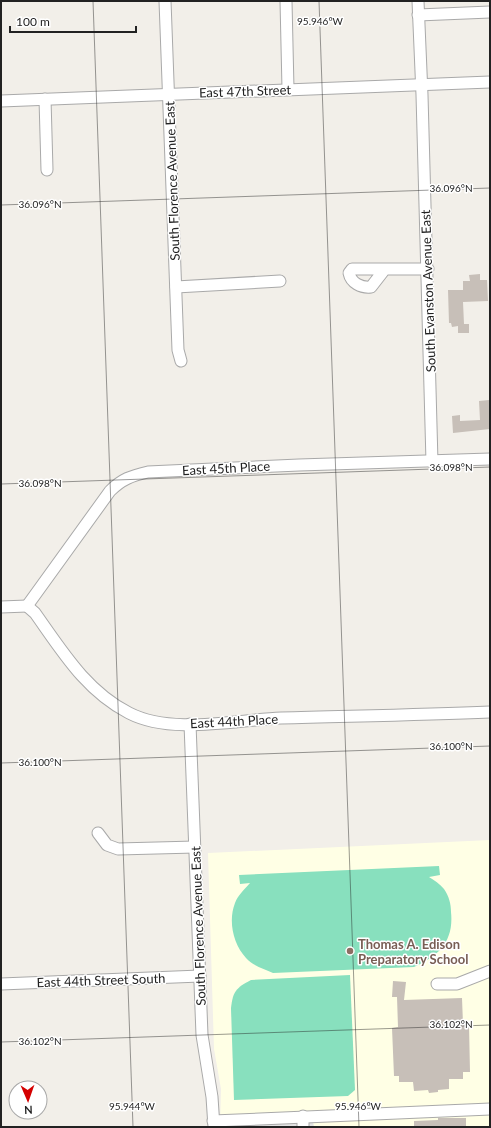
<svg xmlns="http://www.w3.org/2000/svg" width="491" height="1128" viewBox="0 0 491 1128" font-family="Lato,sans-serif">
	<rect width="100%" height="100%" fill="#f2efe9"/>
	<path fill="#ffffe5" d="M490 840V1127H220L221 1089 214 1049 208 853Z"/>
	<g fill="#88e0be">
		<path d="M439 866 440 875 429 877C434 880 440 884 444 889 449 896 451 904 451 912 454 941 439 956 414 967L273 973C264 969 253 966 246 958 233 944 228 921 235 903 238 895 245 889 250 883L240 884 239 875Z"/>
		<path d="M350 975 355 1090 348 1096 234 1100 231 1008C233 991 236 988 251 980Z"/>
	</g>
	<path fill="#e2e2e2" d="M313 1122 314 1127H221V1126Z"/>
	<g fill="#c7bfb8">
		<path d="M480 274V280H487L488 301 463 302 464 324H469V333H458V326L452 327 451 323H449L448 290H463V281H470L469 275Z"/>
		<path d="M489 400 490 429 453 433 452 416 460 415V421L480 420 479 401Z"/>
		<path d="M393 981 406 982 404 1000 462 998 463 1024H469L470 1072H463V1079H449V1089L438 1090V1092L429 1093 428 1090 414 1091 413 1082H399V1076H394L392 1028 398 1027 397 997H392Z"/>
		<path d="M438 1118H466V1127H414V1121L438 1120Z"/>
	</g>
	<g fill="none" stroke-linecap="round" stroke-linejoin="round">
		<defs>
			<g id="minor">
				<path d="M165 1 178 350 181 361"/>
				<path d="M286 1 288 89"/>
				<path d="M418 1 422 95 432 462"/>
				<path d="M418 15 490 12"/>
				<path d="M45 99 47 170"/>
				<path d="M1 101 490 82"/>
				<path d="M385 269 371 287C361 288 351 283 349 273L352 269H428"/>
				<path d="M176 287 280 281"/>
				<path d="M27 606 110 491C122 479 131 476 148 472L299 465 490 459"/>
				<path d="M27 606 35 613C62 651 86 691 129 713 172 735 234 720 281 718 351 716 420 715 490 712"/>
				<path d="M1 607 27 606"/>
				<path d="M190 724 202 1035 212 1097 214 1127"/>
				<path d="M98 833 107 845 118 849 195 847"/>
				<path d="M1 984 200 976"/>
				<path d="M437 984H457L490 971"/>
				<path d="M303 1116V1127"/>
				<path d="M213 1121 490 1109"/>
			</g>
		</defs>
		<use href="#minor" stroke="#a9a9a9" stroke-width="13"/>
		<use href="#minor" stroke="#fff" stroke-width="11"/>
	</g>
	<path fill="none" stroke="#222" stroke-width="1" stroke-opacity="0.45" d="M93 1 133 1127M319 1 359 1127M1 205 490 188M1 484 490 467M1 763 490 746M1 1042 490 1025"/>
	<circle fill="#8d6e63" stroke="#fff" stroke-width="1.5" cx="350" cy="951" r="4"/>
	<g text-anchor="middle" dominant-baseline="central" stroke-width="3" stroke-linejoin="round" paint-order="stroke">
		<g font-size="13" fill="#222" stroke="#fff">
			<text transform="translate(245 91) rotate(-2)">East 47th Street</text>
			<text transform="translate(172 181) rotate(-92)">South Florence Avenue East</text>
			<text transform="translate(428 291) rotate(-92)">South Evanston Avenue East</text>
			<text transform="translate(226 468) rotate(-3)">East 45th Place</text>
			<text transform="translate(234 721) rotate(-3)">East 44th Place</text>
			<text transform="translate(198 926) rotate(-92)">South Florence Avenue East</text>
			<text transform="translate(101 980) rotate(-2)">East 44th Street South</text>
		</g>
		<g font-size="13" font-weight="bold" fill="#785e54" stroke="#fff" text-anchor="start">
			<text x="358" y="944">Thomas A. Edison<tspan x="358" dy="15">Preparatory School</tspan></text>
		</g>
	</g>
	<g font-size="10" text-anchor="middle" fill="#222" stroke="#fff" stroke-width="3" stroke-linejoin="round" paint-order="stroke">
		<text x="320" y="25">95.946°W</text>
		<text x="451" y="192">36.096°N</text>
		<text x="40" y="208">36.096°N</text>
		<text x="451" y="471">36.098°N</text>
		<text x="40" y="487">36.098°N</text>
		<text x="451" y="750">36.100°N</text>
		<text x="40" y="766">36.100°N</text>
		<text x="451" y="1028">36.102°N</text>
		<text x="40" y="1045">36.102°N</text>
		<text x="132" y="1110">95.944°W</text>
		<text x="358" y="1110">95.946°W</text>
	</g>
	<rect width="491" height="1128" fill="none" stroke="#222222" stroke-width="4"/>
	<g transform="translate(28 1100) rotate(178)"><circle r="19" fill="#ffffff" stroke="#a7a7a7"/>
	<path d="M0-3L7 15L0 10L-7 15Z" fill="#d40000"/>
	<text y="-6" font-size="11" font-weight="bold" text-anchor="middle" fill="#222222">N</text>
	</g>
	<path d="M10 26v6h126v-6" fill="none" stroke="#222222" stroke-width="2"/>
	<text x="16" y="26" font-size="12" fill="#222222" stroke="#ffffff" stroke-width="3" paint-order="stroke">100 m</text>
</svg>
